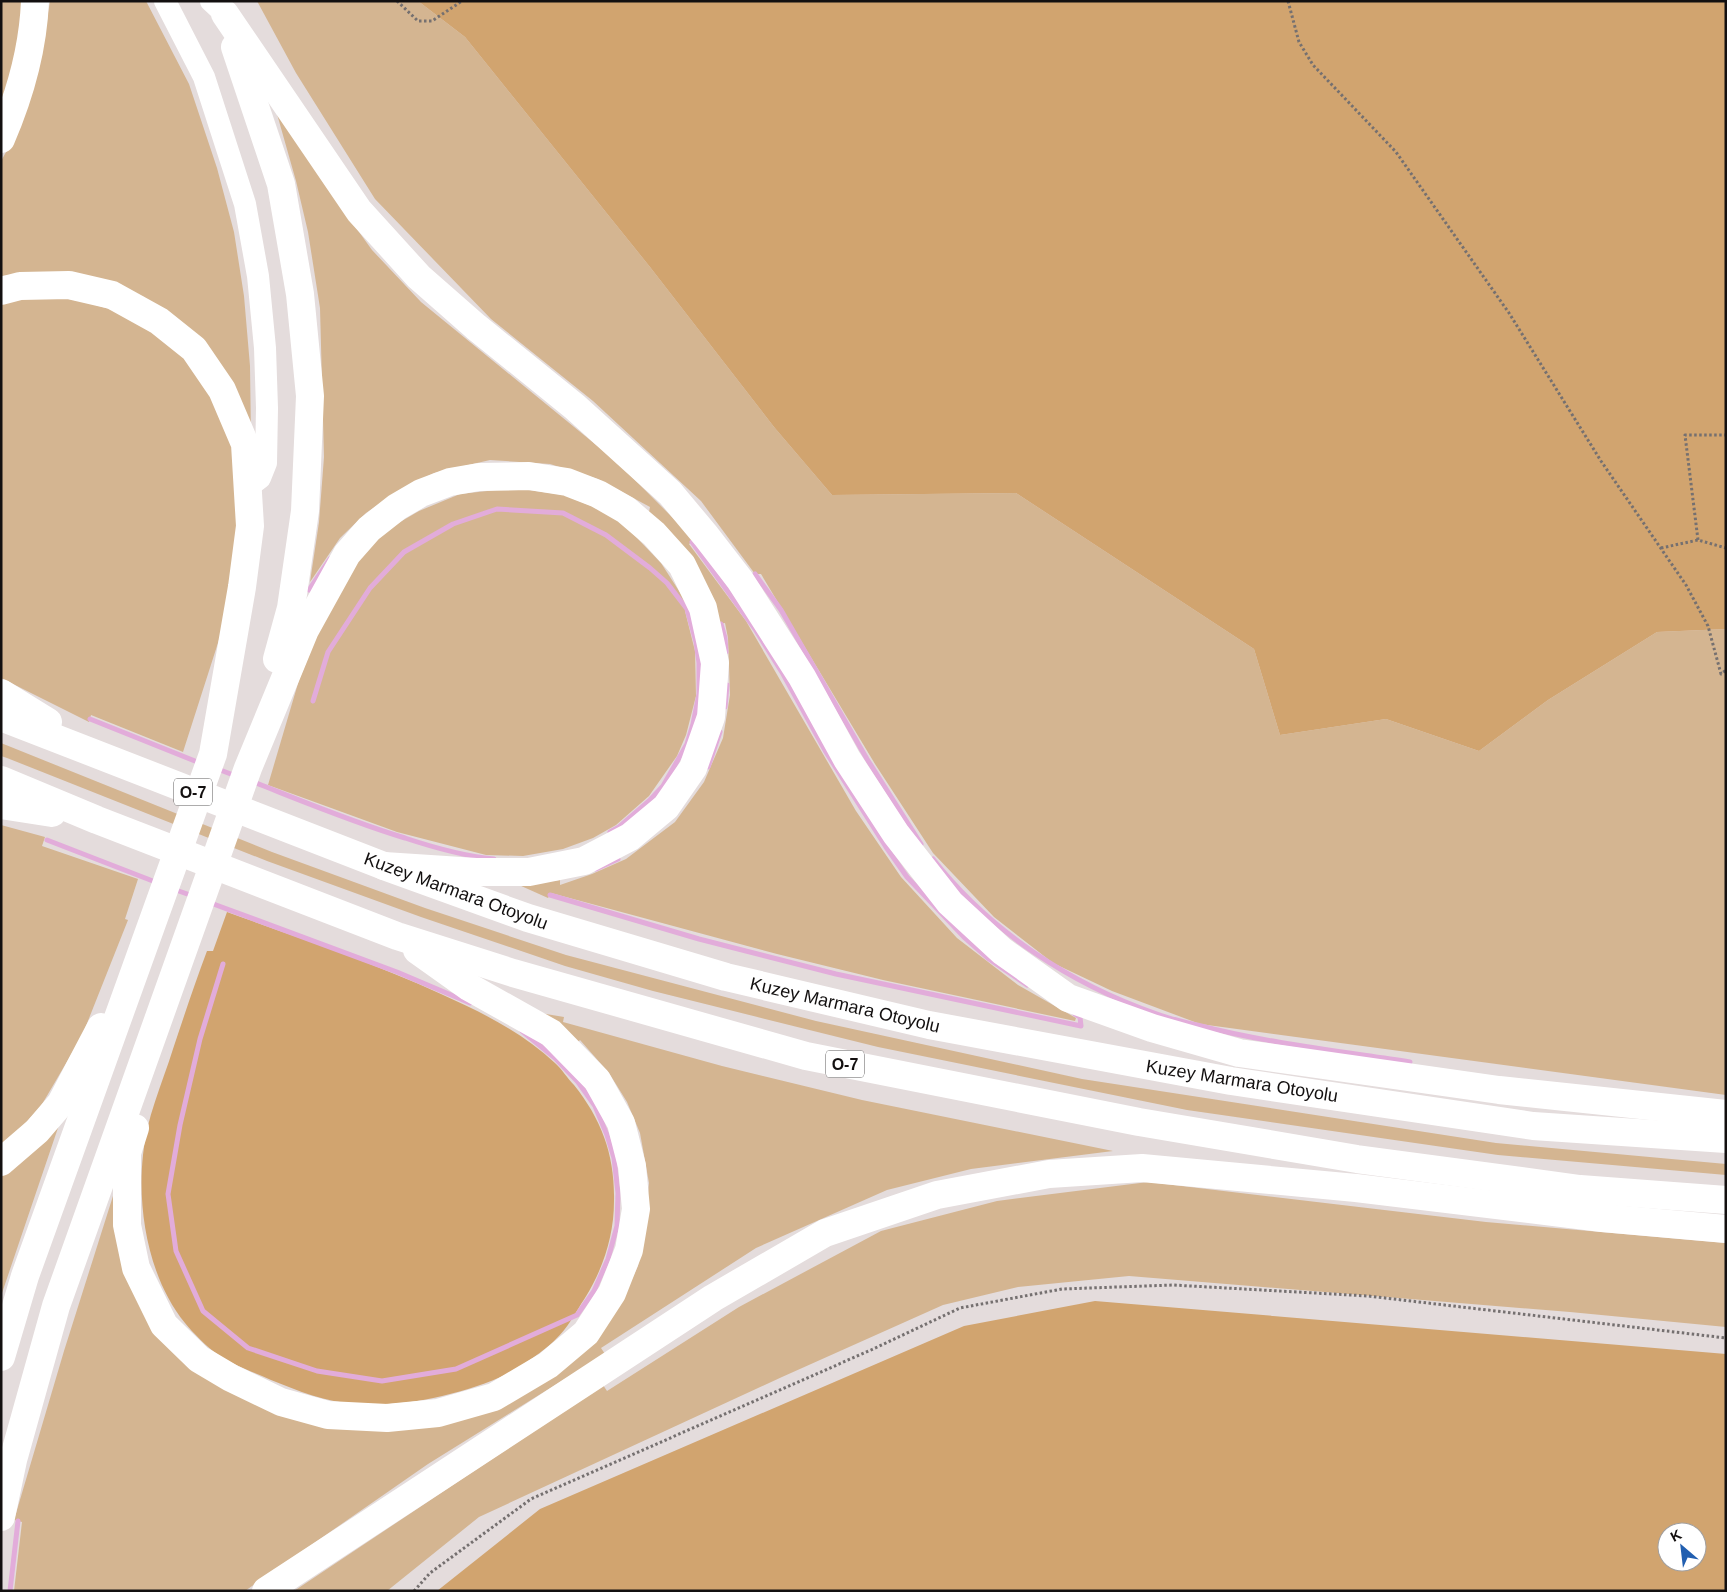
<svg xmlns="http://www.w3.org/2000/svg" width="1727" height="1592" viewBox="0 0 1727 1592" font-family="Helvetica,sans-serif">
	<rect width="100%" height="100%" fill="#e4dcdc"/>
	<g fill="#d4b591">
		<path d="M1 1H23L15 64 1 102Z"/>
		<path d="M50 1H146L189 84 217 168 234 232 244 296 250 366 251 437 190 335 144 297 100 280 45 272 1 276V161L10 145 43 43Z"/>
		<path d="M257 1H418L465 37 650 267 774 427 832 495 1016 493 1254 649 1280 735 1386 719 1479 751 1548 700 1657 632 1726 629V1095L1200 1024 1112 991 1053 963 994 917 933 853 875 764 761 574H755L701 501 593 401 491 319 375 199 296 73Z"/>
		<path d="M275 107 323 182 372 250 421 302 617 462 695 540 689 544 746 621 856 811 901 877 957 938 1018 985 1076 1018 1075 1021 883 980 777 954 551 893 548 898 519 885 560 880V885L592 874 626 859 675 822 704 782 723 738 730 695 728 638 725 623 719 624 649 512 650 507 598 479 550 464 490 460 434 473 398 491 366 513 340 538 310 582 319 522 324 457 320 308 308 232 296 181Z"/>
		<path d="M43 294 89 303 132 316 181 350 211 389 232 439 242 532 225 621 183 752 91 715 89 722 1 678V304Z"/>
		<path d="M514 488 564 495 616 516 661 563 690 608 685 611 695 651 696 696 686 735 677 756 649 796 616 825 593 838 563 849 523 856 486 855 397 832 268 785 299 680 327 611 360 557 388 529 419 511 460 494Z"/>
		<path d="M1 743 272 852 425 908 566 955 816 1021 1082 1079 1496 1143 1726 1164V1175L1498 1155 1187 1110 878 1047 653 991 565 966 421 917 267 861 7 758 1 756Z"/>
		<path d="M1 825 45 837 42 846 138 879 125 919 128 920 82 1036 41 1106 7 1143 1 1146Z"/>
		<path d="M540 1013 564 1017 563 1022 722 1066 862 1100 1113 1151 971 1169 887 1190 756 1248 601 1348 605 1354 428 1464 245 1591H14L22 1522 14 1520 64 1351 119 1177 126 1268 227 1391 452 1421 621 1303 638 1266 645 1227 649 1183 640 1133 627 1102 609 1073 580 1040 575 1045Z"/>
		<path d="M61 1119 1 1296V1176L23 1158Z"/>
		<path d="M1148 1182 1486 1222 1726 1243V1327L1570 1312 1129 1276 1018 1287 943 1305 782 1377 479 1517 387 1591H294L603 1385 607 1391 739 1307 881 1231 997 1201Z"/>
	</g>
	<g fill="#d1a46f" fill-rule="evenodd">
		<path d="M418 1H1726V629L1657 632 1548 700 1479 751 1386 719 1280 735 1254 649 1016 493 832 495 774 427 650 267 465 37Z"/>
		<path d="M227 912C299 938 372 962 441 994 481 1012 522 1032 555 1063 562 1069 567 1078 574 1085 602 1120 615 1156 614 1201 614 1236 603 1269 585 1298 575 1313 568 1328 555 1340 545 1350 520 1368 507 1374 465 1394 402 1408 356 1404 326 1402 298 1391 271 1380 253 1372 233 1365 217 1354 208 1348 193 1333 185 1323 149 1279 137 1211 143 1155 146 1119 162 1084 173 1049 184 1016 195 983 207 951H213Z"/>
		<path d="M1095 1301 1726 1354V1591H437L540 1509 964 1326ZM1667 1532H1697V1562H1667Z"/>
	</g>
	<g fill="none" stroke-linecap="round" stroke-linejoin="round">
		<g stroke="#e2acda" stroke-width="5">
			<path d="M692 542 755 629 783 674 826 752 886 847 907 877 964 937 989 959 1027 985"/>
			<path d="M755 574 781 610 867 759 921 844"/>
			<path d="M309 590 330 559"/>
			<path d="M721 624 725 638 726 652"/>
			<path d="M313 701 328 652 370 588 404 552 453 524 497 509 563 513 606 535 650 568 667 583 687 609 696 642 699 663V694L693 724 687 744 663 786 649 801 619 827 610 832"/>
			<path d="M725 707 727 685"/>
			<path d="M90 719 200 763"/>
			<path d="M708 767 720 732"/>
			<path d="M215 768 236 776"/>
			<path d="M251 781C302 801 352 822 405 838 435 848 463 856 494 859"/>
			<path d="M47 840 158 883"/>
			<path d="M933 859C990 931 1070 984 1157 1014 1170 1019 1184 1022 1197 1025 1267 1043 1338 1051 1410 1062"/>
			<path d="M596 869 618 859"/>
			<path d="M173 889 193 896"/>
			<path d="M550 895 699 939 836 974 1081 1026 1080 1017 1075 1014"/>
			<path d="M208 902 397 972 470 1003"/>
			<path d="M223 964 200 1039 180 1125 168 1194 176 1251 203 1311 248 1348 317 1371 382 1381 456 1369 577 1315 594 1291 608 1259 617 1226 618 1193 614 1158 607 1135 595 1106 578 1082 555 1058 522 1031"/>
			<path d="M10 1591 18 1521"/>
		</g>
		<g stroke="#757070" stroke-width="3" stroke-dasharray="2.5 2.5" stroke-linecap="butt">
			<path d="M397 1 418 21H432L462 1"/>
			<path d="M1288 1 1299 42 1313 65 1396 152 1509 313 1601 461 1686 585 1708 626 1721 674 1726 670"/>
			<path d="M1698 540 1685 435H1726"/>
			<path d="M1661 548 1698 540 1726 548"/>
			<path d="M414 1591 430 1573 531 1499 871 1350 960 1308 1062 1289 1173 1285 1368 1296 1726 1338"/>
		</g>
		<g stroke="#fff" stroke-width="22">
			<path d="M165 1 204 77 245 204 258 276 265 348 267 408 266 463 260 478 248 487"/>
			<path d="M211 1 225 14"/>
		</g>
		<g stroke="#fff" stroke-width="28">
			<path d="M225 14 359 211 419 277 476 327 575 407 670 493 706 536 740 580 802 677 847 759 896 834 950 903 1002 951 1068 998 1152 1028 1239 1053 1499 1090 1726 1114"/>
			<path d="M235 47 281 184 300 294 310 396 305 511 291 608 277 659"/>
			<path d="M1 139C20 95 33 50 35 1"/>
			<path d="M1 291 20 286 69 285 112 295 159 321 194 349 222 390 245 444 250 526 242 587 213 754 25 1276 1 1357"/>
			<path d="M1 693 48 722"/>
			<path d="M1 717 384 866 528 918 726 977 929 1025 1231 1081 1533 1126 1726 1139"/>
			<path d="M1 780 97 820 397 936 513 973 806 1056 1139 1122 1357 1159 1580 1189 1726 1200"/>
			<path d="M1 805 52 813"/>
			<path d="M135 1128 127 1153V1225L136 1268 164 1325 199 1359 231 1378 281 1402 328 1415 387 1418 438 1413 494 1397 548 1365 586 1333 612 1293 629 1250 636 1209 632 1166 621 1123 597 1080 551 1033 469 987 417 950"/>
			<path d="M1 1162 37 1131 61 1103 101 1027"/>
			<path d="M1 1517 13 1460 56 1306 248 768 305 630 347 554 369 529 397 507 421 493 450 482 479 477 529 476 567 482 598 494 626 510 654 534 682 565 703 608 715 663 711 717 693 768 666 807 630 837 584 861 529 872H476L384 866"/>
			<path d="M266 1591 713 1298 825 1233 937 1195 1049 1174 1142 1168 1356 1188 1602 1218 1726 1229"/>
		</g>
	</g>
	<g text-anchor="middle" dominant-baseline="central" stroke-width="5" stroke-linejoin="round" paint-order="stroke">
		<g fill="#fff" stroke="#5a5858" stroke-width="1">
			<rect x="174" y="778.5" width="38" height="27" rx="4"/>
			<rect x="826" y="1050.5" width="38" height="27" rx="4"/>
		</g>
		<g font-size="16" font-weight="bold" fill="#131010">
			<text x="193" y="792">O-7</text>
			<text x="845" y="1064">O-7</text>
		</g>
		<g font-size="18" fill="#131010" stroke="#fff">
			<text transform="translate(456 891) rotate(20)">Kuzey Marmara Otoyolu</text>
			<text transform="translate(845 1005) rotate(13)">Kuzey Marmara Otoyolu</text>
			<text transform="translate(1242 1081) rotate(9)">Kuzey Marmara Otoyolu</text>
		</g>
	</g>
	<rect width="1727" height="1592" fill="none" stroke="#131010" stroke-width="5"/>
	<g transform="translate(1682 1547) rotate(332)"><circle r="24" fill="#ffffff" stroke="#a19f9f"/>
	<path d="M0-4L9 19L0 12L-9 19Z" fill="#225fb0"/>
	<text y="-8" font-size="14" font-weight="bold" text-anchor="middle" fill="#131010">K</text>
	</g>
</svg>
